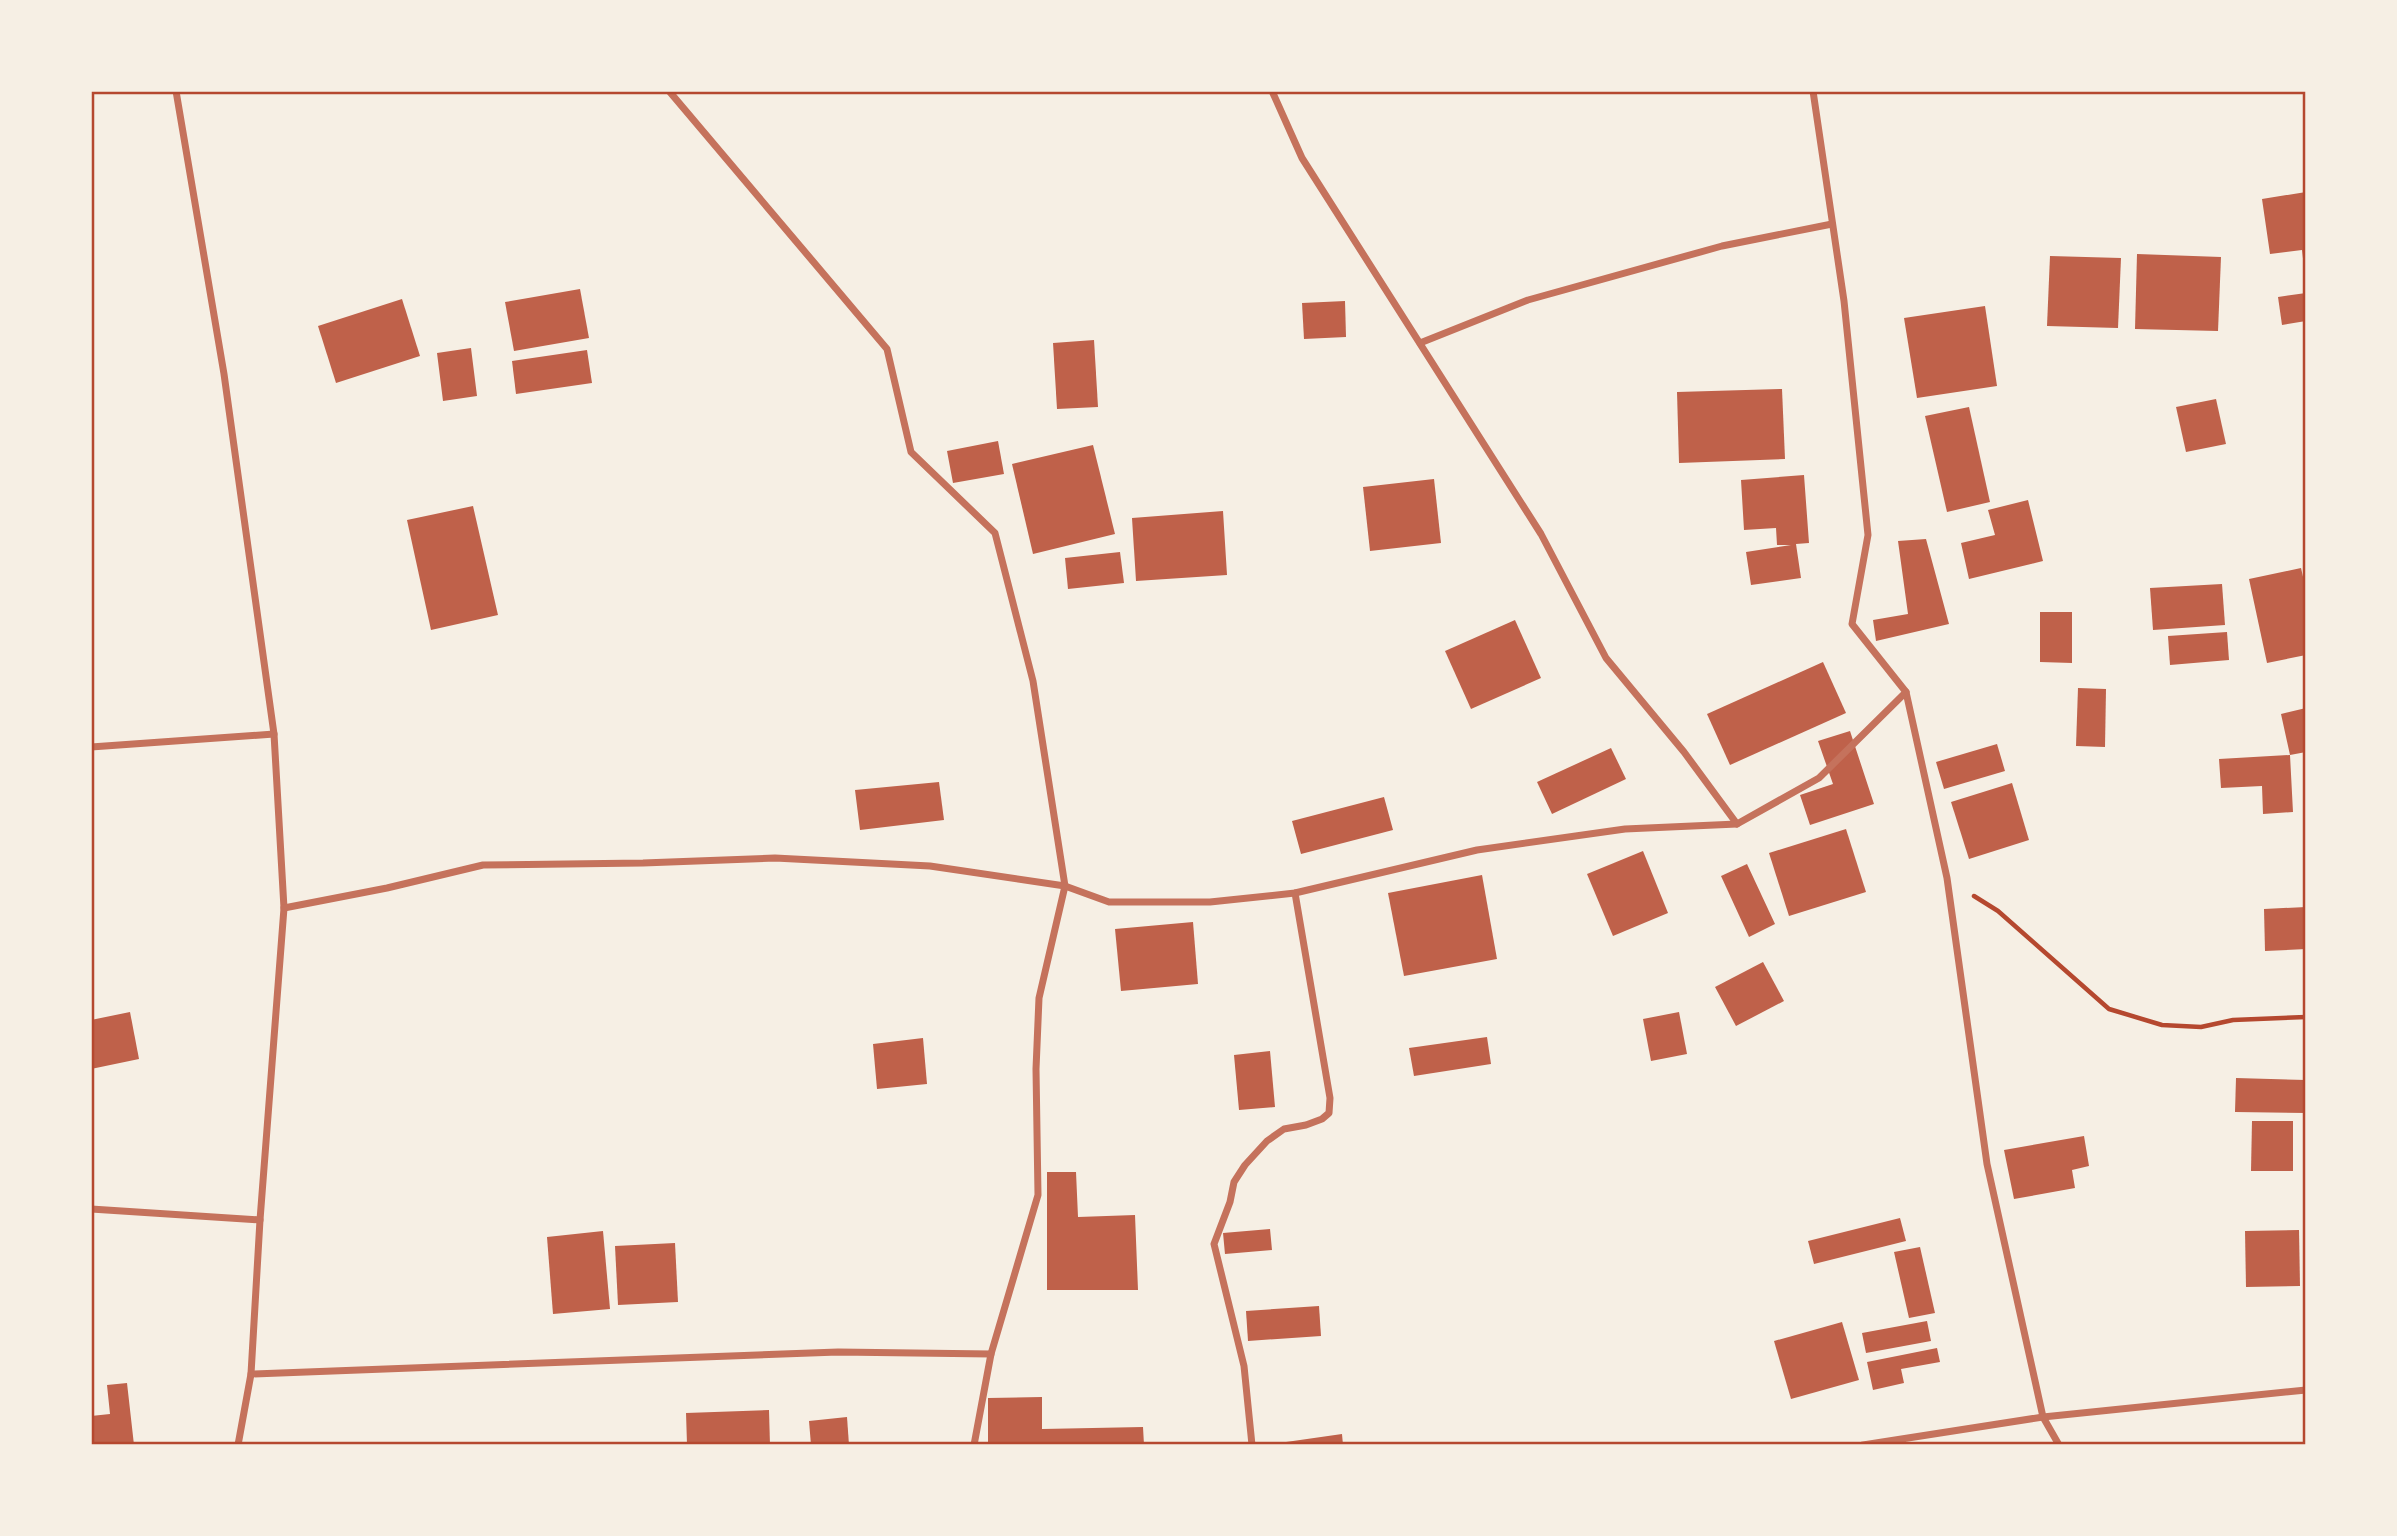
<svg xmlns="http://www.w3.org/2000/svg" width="2397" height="1536" viewBox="0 0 2397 1536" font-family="'Crimson Pro',serif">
	<rect width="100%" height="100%" fill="#f6efe4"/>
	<g fill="#bf614a">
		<path d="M2306 192V267H2304L2302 250 2270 254 2262 199Z"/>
		<path d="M2137 254 2221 257 2218 331 2135 329Z"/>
		<path d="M2050 256 2121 258 2118 328 2047 326Z"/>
		<path d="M580 289 589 338 514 351 505 302Z"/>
		<path d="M2306 293V321L2282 325 2278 297Z"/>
		<path d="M402 299 420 356 336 383 318 326Z"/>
		<path d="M1345 301 1346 337 1304 339 1302 303Z"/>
		<path d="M1985 306 1997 386 1917 398 1904 318Z"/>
		<path d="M1094 340 1098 407 1057 409 1053 343Z"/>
		<path d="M471 348 477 396 443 401 437 353Z"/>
		<path d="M587 350 592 383 516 394 512 361Z"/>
		<path d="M1782 389 1785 459 1679 463 1677 392Z"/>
		<path d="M2216 399 2226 444 2186 452 2176 407Z"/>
		<path d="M1969 407 1990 502 1947 512 1925 416Z"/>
		<path d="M998 441 1004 474 953 483 947 451Z"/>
		<path d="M1093 445 1115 534 1033 554 1012 464Z"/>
		<path d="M1804 475 1809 543 1796 544 1801 578 1751 585 1746 552 1791 545H1777L1776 528 1744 530 1741 480Z"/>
		<path d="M1434 479 1441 543 1370 551 1363 487Z"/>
		<path d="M2028 500 2043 561 1969 579 1961 543 1995 535 1988 510Z"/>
		<path d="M473 506 498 615 431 630 407 520Z"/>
		<path d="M1223 511 1227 575 1136 581 1132 518Z"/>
		<path d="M1926 539 1949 624 1876 641 1873 620 1908 614 1898 541Z"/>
		<path d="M1120 552 1124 583 1068 589 1065 558Z"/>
		<path d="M2301 568 2306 590V655L2267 663 2249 579Z"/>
		<path d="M2222 584 2225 625 2153 630 2150 588Z"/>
		<path d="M2040 612H2072V663L2040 662Z"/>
		<path d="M1515 620 1541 678 1471 709 1445 651Z"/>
		<path d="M2227 632 2229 660 2170 665 2168 636Z"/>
		<path d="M1823 662 1846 713 1730 765 1707 714Z"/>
		<path d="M2078 688 2106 689 2105 747 2076 746Z"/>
		<path d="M2306 708V752L2290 755 2293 812 2263 814 2262 786 2221 788 2219 759 2290 755 2281 714Z"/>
		<path d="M1850 731 1874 804 1810 825 1800 795 1833 784 1818 741Z"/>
		<path d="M1997 744 2005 771 1944 789 1936 762Z"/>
		<path d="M1611 748 1626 779 1552 814 1537 782Z"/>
		<path d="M939 782 944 820 860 830 855 790Z"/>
		<path d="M2012 783 2029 840 1969 859 1951 802Z"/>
		<path d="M1384 797 1393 830 1301 854 1292 821Z"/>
		<path d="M1846 829 1866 892 1789 916 1769 853Z"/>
		<path d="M1643 851 1668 913 1613 936 1587 874Z"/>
		<path d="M1747 864 1775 924 1749 937 1721 876Z"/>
		<path d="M1482 875 1497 959 1404 976 1388 893Z"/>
		<path d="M2306 907V949L2265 951 2264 909Z"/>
		<path d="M1193 922 1198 984 1121 991 1115 929Z"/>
		<path d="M1763 962 1784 1001 1736 1026 1715 987Z"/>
		<path d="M130 1012 139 1059 91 1069V1020Z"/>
		<path d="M1679 1012 1687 1054 1651 1061 1643 1019Z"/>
		<path d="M1487 1037 1491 1064 1414 1076 1409 1048Z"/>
		<path d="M923 1038 927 1084 877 1089 873 1044Z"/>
		<path d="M1270 1051 1275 1107 1239 1110 1234 1055Z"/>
		<path d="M2236 1078 2306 1080V1113L2235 1112Z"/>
		<path d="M2252 1121H2293V1171H2251Z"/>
		<path d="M2084 1136 2089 1166 2072 1170 2075 1188 2014 1199 2004 1150Z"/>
		<path d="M1047 1172H1076L1078 1217 1135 1215 1138 1290H1047Z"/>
		<path d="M1900 1218 1906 1241 1814 1264 1808 1241Z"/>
		<path d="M1270 1229 1272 1250 1225 1254 1223 1233Z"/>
		<path d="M2299 1230 2300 1286 2246 1287 2245 1231Z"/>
		<path d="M603 1231 610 1309 553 1314 547 1237Z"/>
		<path d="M675 1243 678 1302 618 1305 615 1246Z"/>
		<path d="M1920 1247 1935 1313 1909 1318 1894 1252Z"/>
		<path d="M1319 1306 1321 1336 1248 1341 1246 1311Z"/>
		<path d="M1927 1321 1931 1341 1866 1353 1862 1333Z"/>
		<path d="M1842 1322 1859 1380 1791 1399 1774 1341Z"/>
		<path d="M1937 1348 1940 1362 1901 1369 1904 1383 1873 1390 1867 1362Z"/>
		<path d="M127 1383 134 1445H91V1416L110 1414 107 1385Z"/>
		<path d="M1042 1397V1429L1143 1427 1144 1445H988V1398Z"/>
		<path d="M769 1410 770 1445H687L686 1413Z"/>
		<path d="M847 1417 849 1445H811L809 1421Z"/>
		<path d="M1342 1434 1343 1445H1286V1442Z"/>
	</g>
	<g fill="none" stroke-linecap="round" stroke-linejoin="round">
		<path stroke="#b5482f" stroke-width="4.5" d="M1974 896 1998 911 2109 1009 2162 1025 2201 1027 2233 1020 2306 1017"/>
		<g stroke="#c5725c" stroke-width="7">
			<path d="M176 91 224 374 274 734 284 908 260 1220 251 1374 238 1445"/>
			<path d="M669 91 887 349 911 452 995 533 1033 681 1065 886 1039 998 1036 1069 1038 1195 991 1354 974 1445"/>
			<path d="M1272 91 1302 158 1541 534 1606 658 1684 752 1737 824"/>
			<path d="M1813 91 1844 301 1868 535 1852 624 1906 692 1947 878 1987 1164 2043 1417 2059 1445"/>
			<path d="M1420 343 1528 300 1722 246 1832 224"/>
			<path d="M91 747 274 734"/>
			<path d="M284 908 387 888 483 865 643 863 775 858 930 866 1065 886 1109 902H1210L1295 893 1477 850 1625 829 1737 824 1819 778 1906 692"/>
			<path d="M91 1209 260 1220"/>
			<path d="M251 1374 838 1352 991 1354"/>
			<path d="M1252 1445 1244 1366 1214 1244 1230 1202 1234 1182 1245 1165 1267 1141 1284 1129 1306 1125 1322 1119 1329 1113 1330 1098 1295 893"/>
			<path d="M1863 1445 2043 1417 2306 1390"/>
		</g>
	</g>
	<rect width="2397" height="1536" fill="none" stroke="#f6efe4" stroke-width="186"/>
	<rect x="93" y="93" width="2211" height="1350" fill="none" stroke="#b5482f" stroke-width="2.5"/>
</svg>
